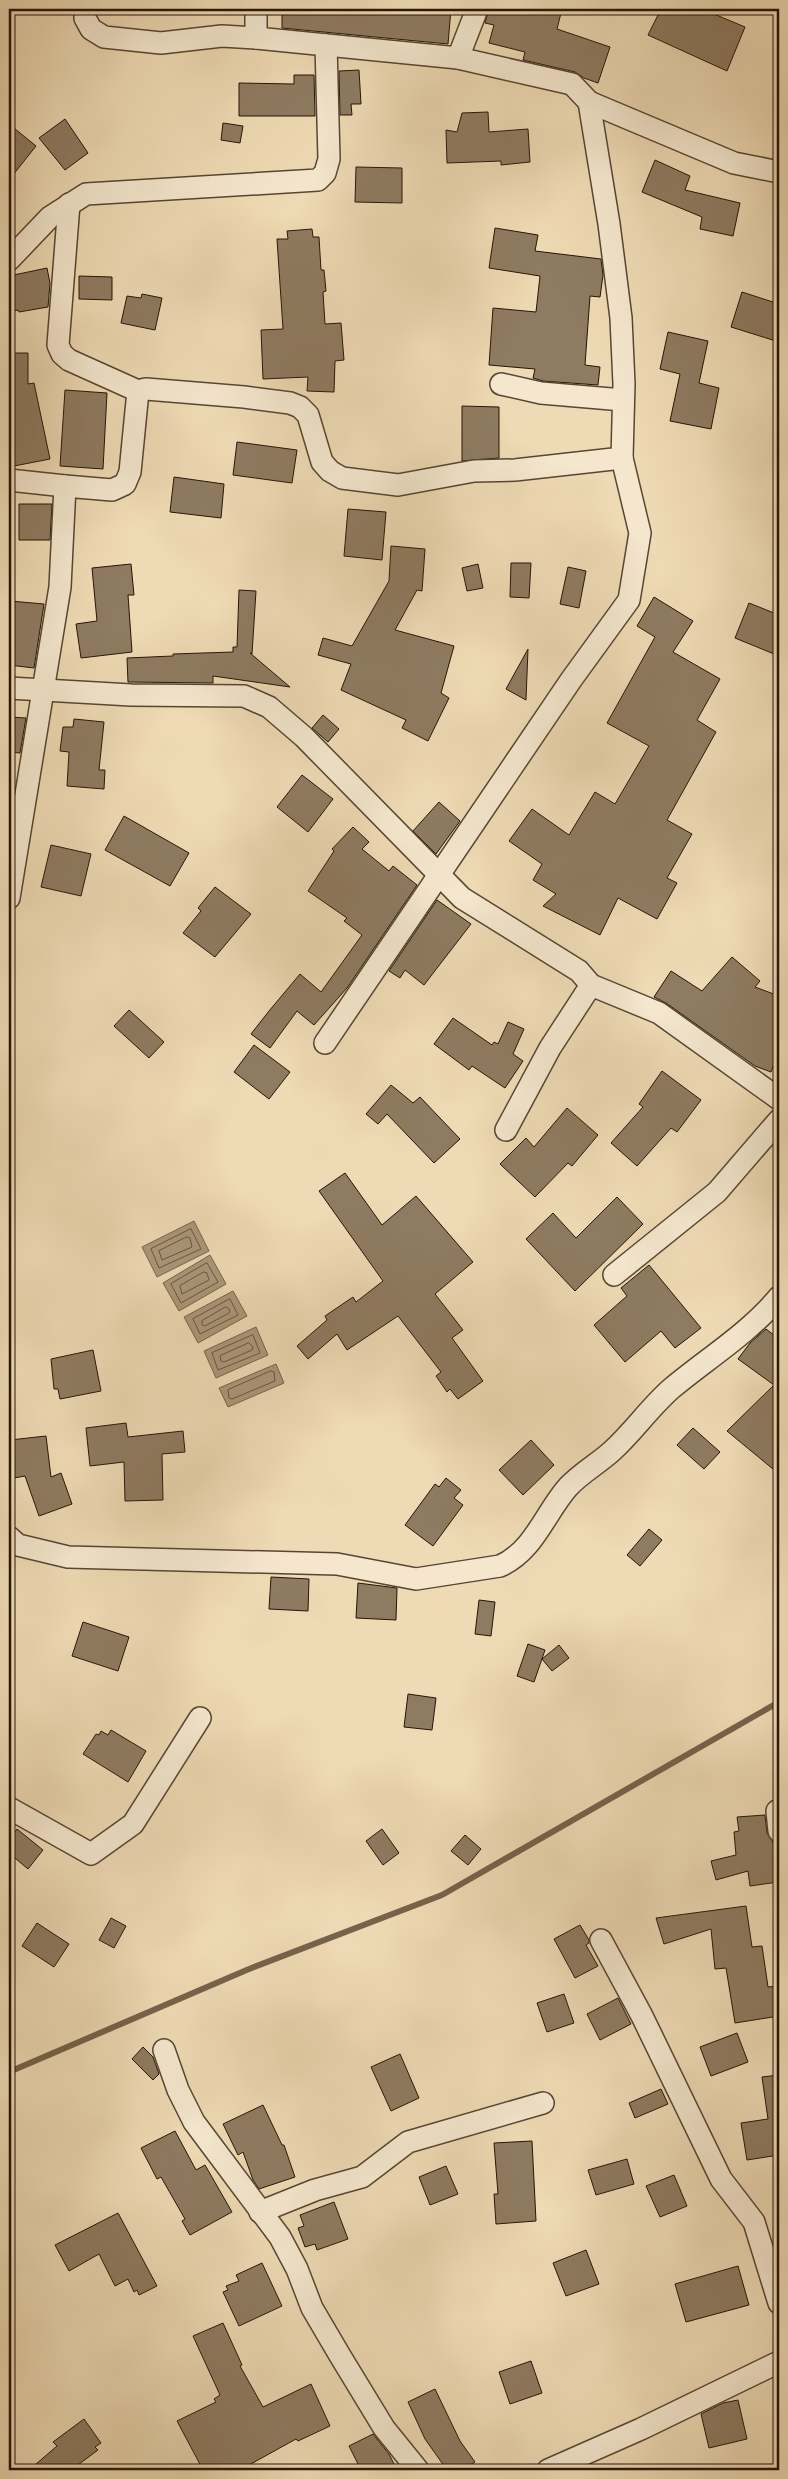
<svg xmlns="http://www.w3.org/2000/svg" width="788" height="2479" viewBox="0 0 788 2479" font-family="Cardo,serif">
	<rect width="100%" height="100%" fill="#eedab4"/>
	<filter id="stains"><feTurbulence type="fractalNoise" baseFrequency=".004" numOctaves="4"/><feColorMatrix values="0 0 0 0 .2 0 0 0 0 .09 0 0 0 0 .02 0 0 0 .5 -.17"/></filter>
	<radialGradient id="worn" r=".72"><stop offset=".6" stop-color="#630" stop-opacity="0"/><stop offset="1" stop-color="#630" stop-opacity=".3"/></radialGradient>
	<g fill="#aa9779" stroke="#75634b">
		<path d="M194 1221 209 1251 157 1277 142 1247Z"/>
		<path d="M210 1255 226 1284 179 1311 163 1283Z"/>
		<path d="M233 1291 247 1316 198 1343 184 1317Z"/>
		<path d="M256 1327 268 1355 216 1378 204 1351Z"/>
		<path d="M276 1364 284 1383 228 1407 219 1388Z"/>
	</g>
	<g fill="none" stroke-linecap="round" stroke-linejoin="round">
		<g stroke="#685640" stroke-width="1">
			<path d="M191 1229 201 1249 159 1268 151 1249Z"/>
			<path d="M187 1237 190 1238 192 1247 162 1260 159 1251Z"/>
			<path d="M207 1263 218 1282 181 1303 171 1284Z"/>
			<path d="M204 1272 207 1273 209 1280 182 1294 180 1286Z"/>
			<path d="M230 1299 238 1315 200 1334 193 1319Z"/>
			<path d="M226 1307 230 1310 229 1313 205 1326 202 1325V1321Z"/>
			<path d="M253 1335 260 1353 218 1370 212 1353Z"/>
			<path d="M249 1343 253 1347 252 1350 224 1362 221 1361 220 1356Z"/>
			<path d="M271 1371 274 1372 275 1381 232 1399 229 1398 228 1390Z"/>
		</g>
		<path stroke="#75634b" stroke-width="6" d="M9 2072 249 1969 442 1895 779 1702"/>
	</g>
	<g fill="#8e7b61" stroke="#251507">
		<path d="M282 9H451L448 44 282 28Z"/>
		<path d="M489 9H562L557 29 610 47 598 83 584 78 575 72 523 60 525 52 489 43 494 25 485 23Z"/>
		<path d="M661 9H702L745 27 727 71 648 35Z"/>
		<path d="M359 70 361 104H351L352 115H340L339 71Z"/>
		<path d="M294 75H314L315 116H239V83L294 84Z"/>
		<path d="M488 112 489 132 528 129 530 162 501 165V161L447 163 446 130 457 132 462 113Z"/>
		<path d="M65 119 88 153 65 170 39 138Z"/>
		<path d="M223 123 243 126 240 143 221 140Z"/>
		<path d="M9 124 36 146 9 180Z"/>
		<path d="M655 160 690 176 685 190 740 203 733 236 700 229 702 217 642 192Z"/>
		<path d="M356 167 402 168V203L355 202Z"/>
		<path d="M495 228 538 235 535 251 601 259 603 275 600 297 590 296 585 365 600 367 598 385 543 381 533 378 535 369 489 365 493 308 536 312 540 276 489 268Z"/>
		<path d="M312 229 313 237H319L321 270H324L326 291 323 292 325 324 341 323 344 360 335 361 334 392 307 391 308 377 263 379 261 330 283 329 277 239H288L287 231Z"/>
		<path d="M47 268 50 283 48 307 19 312 18 310 9 312V276Z"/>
		<path d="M79 276 112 277V300L79 299Z"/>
		<path d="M742 292 779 304V342L731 327Z"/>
		<path d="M142 294 162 298 155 330 121 323 127 296 141 298Z"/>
		<path d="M668 332 708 341 699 383 719 388 711 429 670 421 680 374 660 369Z"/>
		<path d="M9 353H28V384L34 383 50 459 9 467Z"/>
		<path d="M65 390 107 393 103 469 60 466Z"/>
		<path d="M462 406 499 407V458L462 461Z"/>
		<path d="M237 442 297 450 292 483 233 475Z"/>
		<path d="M174 477 224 484 221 518 170 512Z"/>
		<path d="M19 504H52L50 540H19Z"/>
		<path d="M348 509 386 512 382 560 344 556Z"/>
		<path d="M391 546 425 549 422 591 417 590 395 630 454 646 441 693 449 698 428 741 402 728 406 720 341 690 351 664 318 655 323 638 352 646 389 581Z"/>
		<path d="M511 563H531L529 598 510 597Z"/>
		<path d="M131 564 134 595H128L132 652 81 658 76 624 97 621 92 568Z"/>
		<path d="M478 564 483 588 467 591 462 568Z"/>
		<path d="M568 567 586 571 579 608 560 604Z"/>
		<path d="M239 590 256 591 252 654 250 653 290 687 213 676V683L128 682 127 658 173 656V654L233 652V647H237Z"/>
		<path d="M654 597 693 621 673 652 720 679 697 720 716 732 667 820 692 834 667 878 677 883 657 919 618 898 600 935 543 906 556 894 533 880 542 864 509 841 532 809 569 835 595 792 615 804 649 746 607 723 655 637 637 626Z"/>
		<path d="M10 601 44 604 34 668 9 665Z"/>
		<path d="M749 603 779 615V656L735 638Z"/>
		<path d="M528 649 526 700 506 689Z"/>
		<path d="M323 715 339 729 328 742 312 728Z"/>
		<path d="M9 717 26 718 20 753 9 752Z"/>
		<path d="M74 719 104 722 99 770H105L104 789 67 786 69 752 60 751 63 727H73Z"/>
		<path d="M302 775 333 799 308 832 277 807Z"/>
		<path d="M439 802 460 821 436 854 413 831Z"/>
		<path d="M124 816 189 853 170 886 105 850Z"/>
		<path d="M353 827 369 842 362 849 389 871 393 866 417 885 347 988 314 1025 297 1011 270 1048 251 1034 269 1011 300 974 321 992 362 935 344 921 347 918 308 891 334 851 332 849Z"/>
		<path d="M51 845 91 854 81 896 41 887Z"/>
		<path d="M215 887 251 914 215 957 183 933 201 911 198 908Z"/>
		<path d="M437 900 471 924 424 985 405 970 400 978 389 971Z"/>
		<path d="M732 957 760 981 755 987 779 996V1049L771 1072 755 1066 666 1003 654 997 671 971 702 991Z"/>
		<path d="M129 1010 164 1042 149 1058 114 1026Z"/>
		<path d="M453 1018 492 1045 494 1042 498 1044 508 1022 524 1029 513 1054 523 1061 505 1088 472 1066 469 1070 434 1044Z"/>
		<path d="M254 1045 290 1072 269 1099 234 1072Z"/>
		<path d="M662 1071 701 1100 677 1132 671 1128 637 1166 611 1143 643 1107 639 1104Z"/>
		<path d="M391 1085 413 1103 420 1097 460 1139 434 1163 387 1114 378 1124 366 1114Z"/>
		<path d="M567 1108 598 1135 572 1166 568 1163 535 1197 500 1164 526 1138 534 1147Z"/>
		<path d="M345 1173 382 1225 416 1196 473 1262 435 1294 463 1330 452 1338 483 1381 458 1399 450 1389 447 1392 436 1376 441 1372 398 1316 347 1350 337 1334 308 1359 297 1346 327 1320 325 1316 353 1297 356 1302 383 1281 319 1191Z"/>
		<path d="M617 1197 643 1224 575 1291 526 1239 553 1213 576 1238Z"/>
		<path d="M649 1265 701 1328 675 1348 661 1331 625 1362 594 1325 627 1296 621 1288Z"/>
		<path d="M766 1329 779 1339V1474L727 1431 774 1385 738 1359 750 1343Z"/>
		<path d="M93 1350 101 1391 60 1399 58 1389H54L51 1359Z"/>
		<path d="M126 1423 128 1437 183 1431 185 1452 162 1454 163 1500 125 1501 124 1462 90 1466 86 1428Z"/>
		<path d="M693 1428 720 1452 704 1469 677 1445Z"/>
		<path d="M46 1436 51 1477 61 1473 72 1504 39 1516 25 1476 14 1478 10 1440Z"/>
		<path d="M531 1440 554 1465 523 1495 499 1470Z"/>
		<path d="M446 1478 461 1490 454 1498 463 1505 433 1546 405 1525 435 1484 439 1487Z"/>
		<path d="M649 1529 662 1540 640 1566 627 1555Z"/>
		<path d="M271 1577 309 1579 308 1611 269 1609Z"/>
		<path d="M358 1583 397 1588 396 1620 356 1618Z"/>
		<path d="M479 1600 495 1602 491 1636 475 1634Z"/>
		<path d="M83 1622 129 1637 118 1671 72 1656Z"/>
		<path d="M528 1644 545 1650 534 1682 517 1676Z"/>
		<path d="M559 1645 569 1658 552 1671 542 1659Z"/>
		<path d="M408 1694 436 1698 432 1730 404 1727Z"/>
		<path d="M111 1730 146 1751 128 1782 83 1754 96 1734 99 1735 101 1731 108 1735Z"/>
		<path d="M765 1815 767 1833 773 1842 778 1882 750 1886 748 1871 716 1880 711 1861 736 1855 734 1832 739 1831 737 1817Z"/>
		<path d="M17 1829 43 1850 28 1869 9 1853V1840Z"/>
		<path d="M382 1829 399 1853 383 1865 366 1841Z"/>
		<path d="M465 1835 481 1849 468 1865 451 1851Z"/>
		<path d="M746 1906 752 1947 762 1946 768 1987 779 1986V2016L735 2023 726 1968 715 1969 711 1929 664 1944 656 1918Z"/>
		<path d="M111 1918 126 1926 114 1948 99 1940Z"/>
		<path d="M37 1923 69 1944 54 1967 22 1946Z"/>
		<path d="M580 1925 589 1940V1943L586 1945 598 1966 575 1978 554 1939Z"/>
		<path d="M564 1994 574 2023 547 2032 537 2003Z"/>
		<path d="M618 1998 631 2024 600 2040 587 2014Z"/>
		<path d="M737 2033 748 2062 711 2076 700 2047Z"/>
		<path d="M143 2047 153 2057 159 2074 153 2080 132 2059Z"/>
		<path d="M400 2054 419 2098 391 2111 371 2067Z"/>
		<path d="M779 2075V2155L747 2160 741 2123 768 2119 762 2077Z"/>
		<path d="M661 2089 668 2104 635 2118 629 2103Z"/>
		<path d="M263 2105 282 2145H284L295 2177 259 2189 253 2180 243 2152 238 2155 223 2124Z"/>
		<path d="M175 2131 196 2170 205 2165 232 2212 190 2235 182 2221 185 2219 161 2177 157 2179 141 2148Z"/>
		<path d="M532 2141 536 2221 496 2224 494 2194H498L494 2143Z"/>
		<path d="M627 2159 634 2184 596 2195 588 2170Z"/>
		<path d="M446 2166 458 2194 430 2205 419 2177Z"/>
		<path d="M674 2175 687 2206 660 2217 646 2186Z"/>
		<path d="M334 2202 348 2239 317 2250 315 2244 305 2247 298 2228 304 2226 300 2215Z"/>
		<path d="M118 2213 157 2286 139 2295 137 2290 134 2292 128 2279 115 2286 99 2254 69 2271 55 2245Z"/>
		<path d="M586 2250 599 2284 566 2296 553 2263Z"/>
		<path d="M262 2263 282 2306 239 2326 223 2292 228 2290 226 2286 239 2281 236 2275Z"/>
		<path d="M738 2266 749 2305 686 2322 675 2284Z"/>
		<path d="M223 2323 242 2365 240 2366 263 2407 311 2384 330 2426 298 2441 296 2439 240 2470H203L177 2421 216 2402 214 2399 220 2395 193 2336Z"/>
		<path d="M531 2361 542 2393 510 2404 499 2372Z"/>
		<path d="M435 2389 460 2441 475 2462 462 2470H447L425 2439 408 2402Z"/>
		<path d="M738 2400 747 2439 709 2448 701 2414 723 2403Z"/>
		<path d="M84 2419 101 2443 95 2447 98 2450 71 2470H29L57 2446 53 2442Z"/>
		<path d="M373 2434 389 2454 397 2470H361L349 2446Z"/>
	</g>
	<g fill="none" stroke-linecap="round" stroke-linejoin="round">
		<defs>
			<g id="street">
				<path d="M85 9V18L91 29 104 37 161 43 222 36 256 38"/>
				<path d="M458 58 477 9"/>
				<path d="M589 102 734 163 779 172"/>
				<path d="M69 204 58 345 62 354 69 360 138 391"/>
				<path d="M9 260 50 217 86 194 318 180 325 173 329 159 326 45"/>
				<path d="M501 384 541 393 623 400"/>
				<path d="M9 480 65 486"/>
				<path d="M9 688 131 695 244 696 269 707 304 737 462 898 579 971 591 985 659 1013 779 1099"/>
				<path d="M9 898 60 587 65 486 112 490 125 484 130 472 138 391 146 389 244 397 290 403 300 407 308 415 322 462 330 471 342 478 398 485 474 471 515 470 622 458 624 384 621 318 609 224 589 102 572 84 458 58 256 38V9"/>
				<path d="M325 1043 571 680 629 600 640 533 622 458"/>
				<path d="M506 1130 550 1048 591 985"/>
				<path d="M614 1275 717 1192 779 1120"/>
				<path d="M9 1537 18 1545 68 1557 337 1564 416 1579 500 1566C534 1551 545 1513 568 1487 581 1473 599 1463 612 1451 634 1431 650 1407 672 1388 708 1358 749 1333 779 1297"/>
				<path d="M9 1808 91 1854 133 1824 200 1718"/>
				<path d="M777 1811 779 1831"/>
				<path d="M601 1940 642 2016 721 2179 754 2222 779 2303"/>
				<path d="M164 2050 178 2090 194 2122 280 2237 297 2269 312 2308 339 2354 384 2428 418 2470"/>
				<path d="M260 2212 315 2190 362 2177 408 2142 543 2103"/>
				<path d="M548 2470 641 2429 779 2362"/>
			</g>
		</defs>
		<use href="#street" stroke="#574632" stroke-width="24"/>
		<use href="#street" stroke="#f4e7ce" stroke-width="21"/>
	</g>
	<rect width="788" height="2479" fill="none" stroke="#eedab4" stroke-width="30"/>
	<rect x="10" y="10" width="768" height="2459" fill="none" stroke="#251507" stroke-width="2.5"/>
	<rect x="15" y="15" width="758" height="2449" fill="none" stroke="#251507"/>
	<rect width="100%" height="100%" filter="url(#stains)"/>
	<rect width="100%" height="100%" fill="url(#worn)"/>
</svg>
